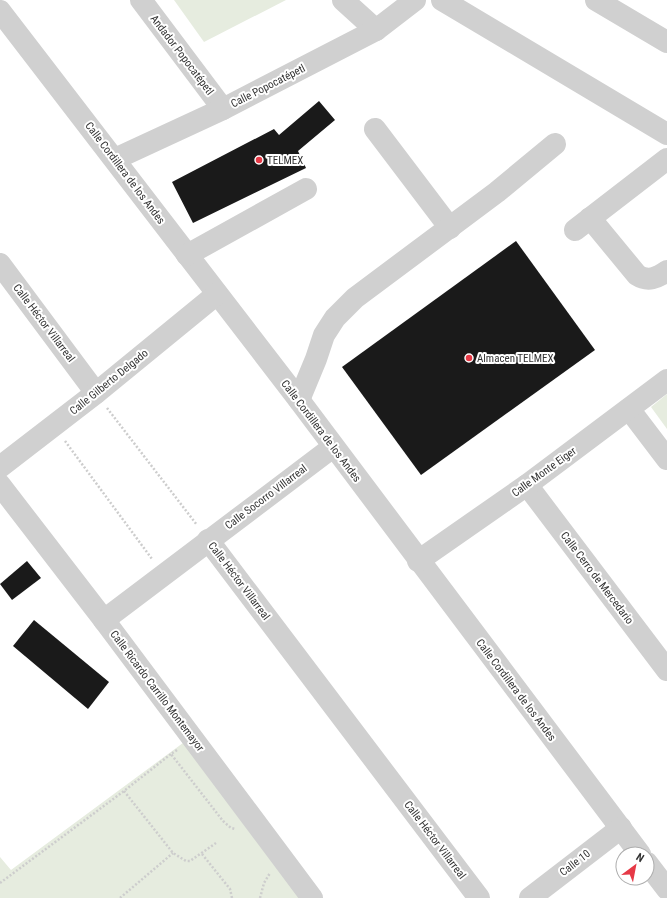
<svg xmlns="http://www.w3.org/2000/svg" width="667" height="898" viewBox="0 0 667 898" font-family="'Roboto Condensed',sans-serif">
	<rect width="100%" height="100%" fill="#fff"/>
	<g fill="#e6ecdf">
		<path d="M174 0H286L204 42Z"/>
		<path d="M667 394V429L651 407Z"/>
		<path d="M187 740 304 898H0V857L11 870Z"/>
	</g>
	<g fill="#1a1a1a">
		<path d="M319 101 335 120 298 151 306 168 193 223 172 182 274 129 279 135Z"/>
		<path d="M516 241 595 350 421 475 342 367Z"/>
		<path d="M27 561 41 578 12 600 0 584Z"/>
		<path d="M34 620 109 682 88 709 13 646Z"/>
	</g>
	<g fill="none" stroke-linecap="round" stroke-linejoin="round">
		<g stroke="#cdcdcd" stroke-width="2.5" stroke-dasharray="2 2" stroke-linecap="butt">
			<path d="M107 408 197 525"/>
			<path d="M65 441 152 559"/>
			<path d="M177 750 171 754 223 821 231 828 235 829"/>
			<path d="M124 791 173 853 186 861H190L216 843"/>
			<path d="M202 854 230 889 232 898"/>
			<path d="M0 883 124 791 171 754"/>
			<path d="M120 898 173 853"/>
			<path d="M260 898 264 883 270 873"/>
		</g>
		<g stroke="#d0d0d0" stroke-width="22">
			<path d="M141 0 223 109"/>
			<path d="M343 0 376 30"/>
			<path d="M442 0 667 134"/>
			<path d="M596 0 667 42"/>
			<path d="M0 11 299 400 640 854"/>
			<path d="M375 129 450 228"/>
			<path d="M115 159 223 109 376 30 415 0"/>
			<path d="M590 218 637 275C648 282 657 278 667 271"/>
			<path d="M575 230 667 159"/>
			<path d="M187 255 306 189"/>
			<path d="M0 264 96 393"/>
			<path d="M299 400 316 359 324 335 335 318 355 298 497 192 555 144"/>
			<path d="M629 409 667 459"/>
			<path d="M0 467 96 393 217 294"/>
			<path d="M0 485 104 620 312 898"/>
			<path d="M527 485 667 670"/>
			<path d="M208 540 479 898"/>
			<path d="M418 561 527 485 667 380"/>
			<path d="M104 620 333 447"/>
			<path d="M647 863 667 889"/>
			<path d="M530 898 621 828"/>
		</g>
	</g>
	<g fill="#e63946" stroke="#fff" stroke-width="1.5">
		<circle cx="259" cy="160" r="4"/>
		<circle cx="469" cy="358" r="4"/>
	</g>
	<g text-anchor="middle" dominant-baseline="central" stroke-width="4" stroke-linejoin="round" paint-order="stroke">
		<g font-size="11" fill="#333" stroke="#fff">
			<text transform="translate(182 55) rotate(53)">Andador Popocatépetl</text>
			<text transform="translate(268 86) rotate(-27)">Calle Popocatépetl</text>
			<text transform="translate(125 173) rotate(53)">Calle Cordillera de los Andes</text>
			<text transform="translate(44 323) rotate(53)">Calle Héctor Villarreal</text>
			<text transform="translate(109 382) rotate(-39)">Calle Gilberto Delgado</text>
			<text transform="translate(321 431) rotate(53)">Calle Cordillera de los Andes</text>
			<text transform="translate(544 472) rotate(-36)">Calle Monte Eiger</text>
			<text transform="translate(266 497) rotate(-37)">Calle Socorro Villarreal</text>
			<text transform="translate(597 578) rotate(53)">Calle Cerro de Mercedario</text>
			<text transform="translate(239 581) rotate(53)">Calle Héctor Villarreal</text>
			<text transform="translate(516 690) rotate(53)">Calle Cordillera de los Andes</text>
			<text transform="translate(157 691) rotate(53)">Calle Ricardo Carrillo Montemayor</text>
			<text transform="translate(435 840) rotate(53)">Calle Héctor Villarreal</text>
			<text transform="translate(575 863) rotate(-38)">Calle 10</text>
		</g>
		<g font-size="11" fill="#333" stroke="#fff" text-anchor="start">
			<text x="267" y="160">TELMEX</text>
			<text x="477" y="358">Almacen TELMEX</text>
		</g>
	</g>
	<g transform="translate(635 866) rotate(32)"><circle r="19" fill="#ffffff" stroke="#adadad"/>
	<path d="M0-3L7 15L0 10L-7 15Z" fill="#e63946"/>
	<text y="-6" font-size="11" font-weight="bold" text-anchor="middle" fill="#333333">N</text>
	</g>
</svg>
